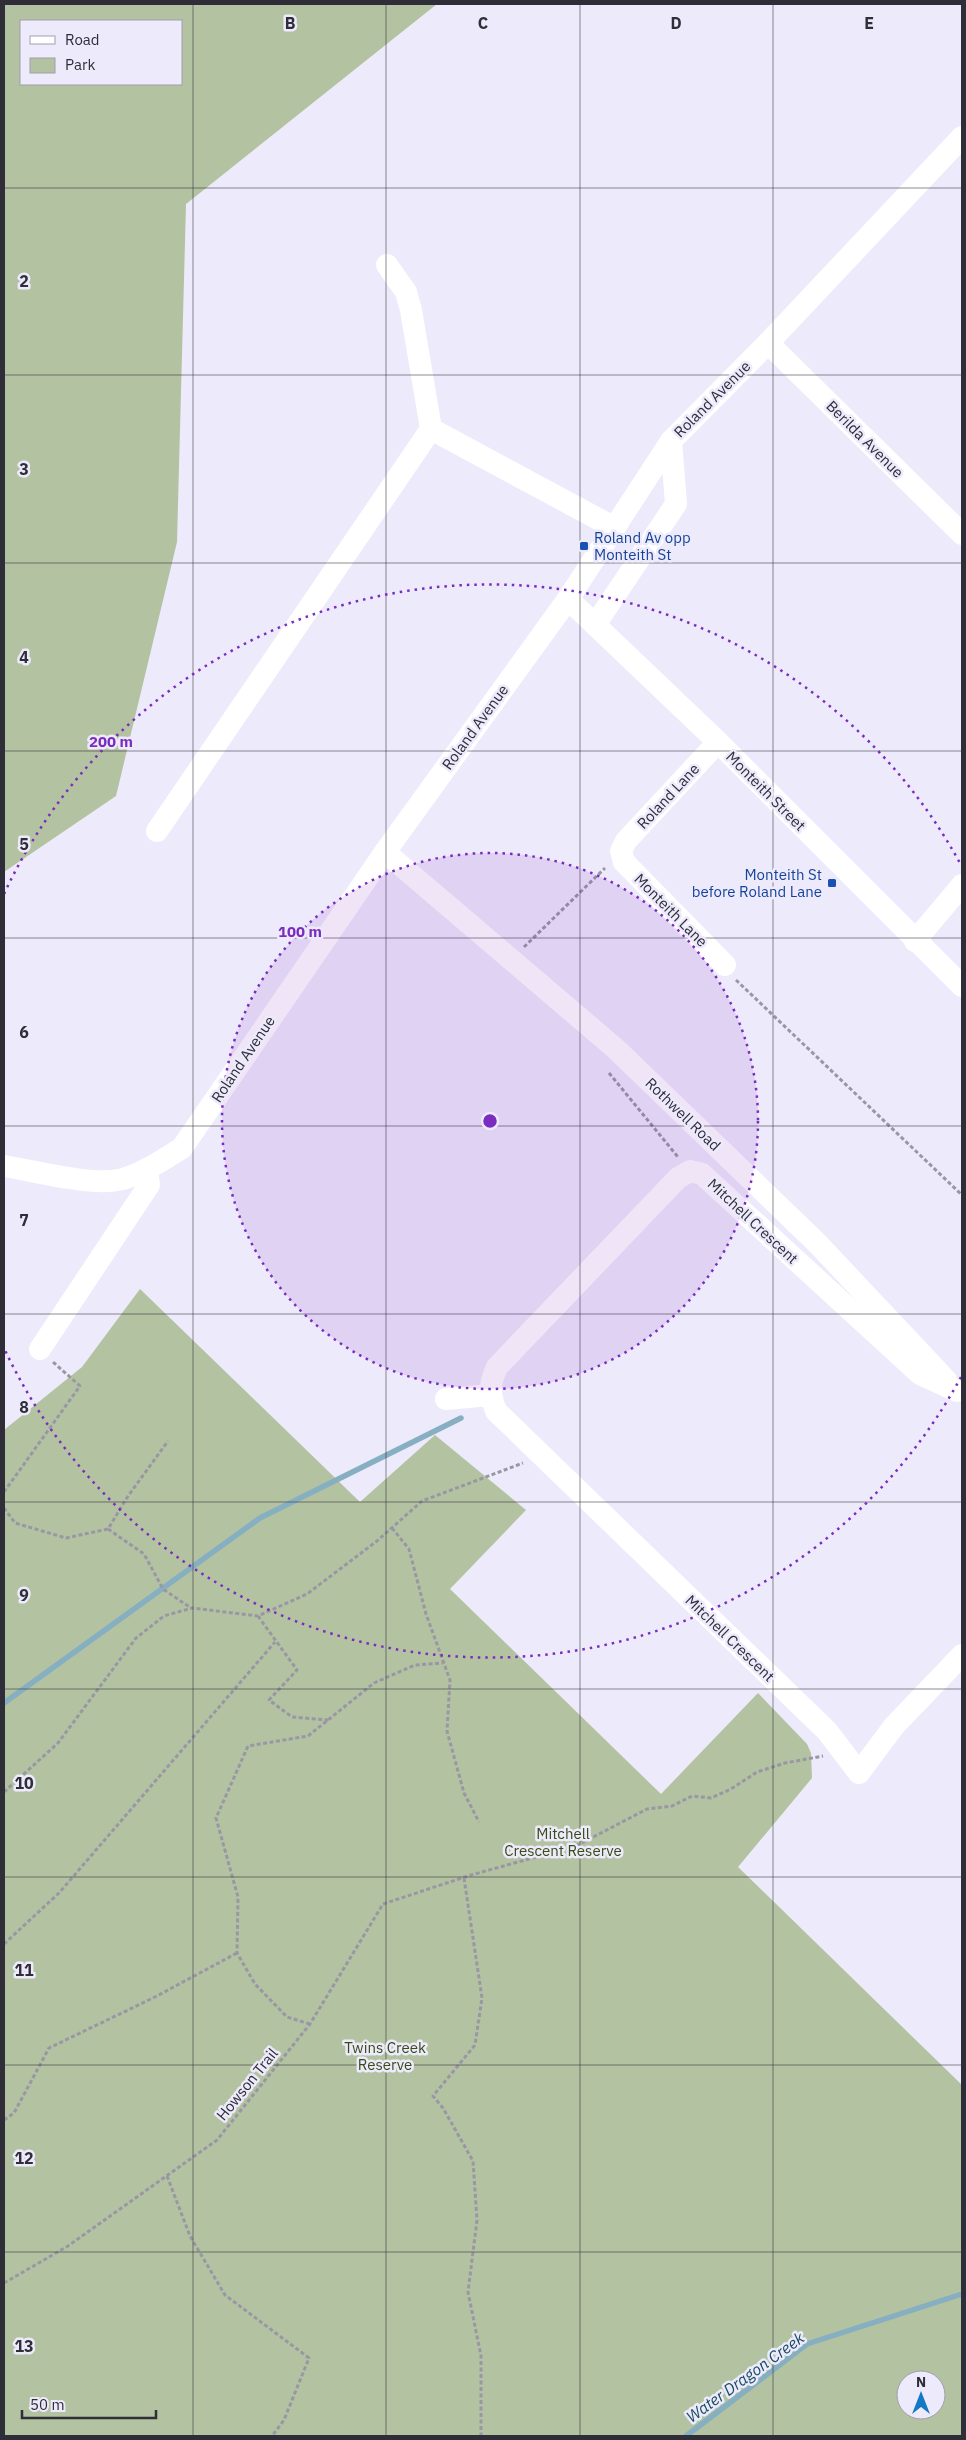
<svg xmlns="http://www.w3.org/2000/svg" width="966" height="2440" viewBox="0 0 966 2440" font-family="'IBM Plex Sans',sans-serif">
	<rect width="100%" height="100%" fill="#edeafb"/>
	<g fill="#b3c2a0" fill-rule="evenodd">
		<path d="M4 4H437L186 204 177 542 116 796 4 872ZM21 21H181V84H21Z"/>
		<path d="M140 1289 360 1502 435 1435 526 1510 450 1589 661 1794 758 1693 807 1744 811 1753 812 1778 738 1867 962 2085V2436H4V1430L82 1367ZM906 2380H936V2410H906Z"/>
	</g>
	<g fill="none" stroke-linecap="round" stroke-linejoin="round">
		<g stroke="#86afc2" stroke-width="5.5">
			<path d="M4 1703 260 1518 461 1418"/>
			<path d="M686 2436 807 2344 962 2294"/>
		</g>
		<g stroke="#9a97a5" stroke-width="3" stroke-dasharray="4 2.5" stroke-linecap="butt">
			<path d="M524 947 605 868"/>
			<path d="M736 980 962 1195"/>
			<path d="M609 1073 678 1157"/>
			<path d="M4 1492 80 1386 53 1362"/>
			<path d="M4 1508 15 1523 66 1538 108 1529 128 1496 168 1441"/>
			<path d="M392 1528 409 1549 426 1614 450 1680 447 1731 464 1793 479 1822"/>
			<path d="M108 1529 144 1554 163 1589 191 1608"/>
			<path d="M258 1616 297 1670 269 1700 292 1717 328 1720"/>
			<path d="M4 1792 58 1743 136 1638 164 1616 192 1608 258 1616 307 1594 377 1541 422 1501 523 1463"/>
			<path d="M464 1878 482 1998 475 2045 433 2096 443 2108 473 2161 477 2220 468 2292 481 2356V2436"/>
			<path d="M4 1944 59 1893 275 1642"/>
			<path d="M310 2024 287 2017 255 1984 237 1953 238 1897 216 1818 248 1746 308 1736 374 1683 415 1665 443 1663"/>
			<path d="M4 2120 14 2113 49 2048 155 1997 237 1953"/>
			<path d="M167 2176 190 2236 225 2295 309 2358 284 2420 272 2436"/>
			<path d="M4 2283 68 2246 217 2140 310 2024 383 1904 471 1875 576 1846 647 1809 672 1806 692 1796 711 1798 731 1789 757 1772 785 1763 823 1756"/>
		</g>
		<g stroke="#fff" stroke-width="22">
			<path d="M387 265 406 292 411 310 431 429"/>
			<path d="M768 343 962 534"/>
			<path d="M568 599 718 742 962 986"/>
			<path d="M595 625 676 504 671 441"/>
			<path d="M718 742 626 841 621 851 624 862 725 965"/>
			<path d="M157 831 431 429 615 528"/>
			<path d="M385 852 616 1049 818 1244 946 1380"/>
			<path d="M915 941 962 885"/>
			<path d="M4 1166C35 1171 94 1187 123 1179 145 1172 163 1160 182 1148L385 852 568 599 671 441 768 343 962 137"/>
			<path d="M40 1349 149 1185 147 1169"/>
			<path d="M957 1391 920 1374 702 1174 690 1171 678 1178 497 1367C489 1385 489 1392 496 1411L827 1731 859 1773 894 1726 962 1655"/>
			<path d="M446 1399 490 1395"/>
		</g>
	</g>
	<path fill="none" stroke="#2f2d38" stroke-width="1" stroke-opacity="0.55" d="M193 4V2436M386 4V2436M580 4V2436M773 4V2436M4 188H962M4 375H962M4 563H962M4 751H962M4 938H962M4 1126H962M4 1314H962M4 1502H962M4 1689H962M4 1877H962M4 2065H962M4 2252H962"/>
	<circle cx="490" cy="1121" r="268" fill="#7b2cbf" fill-opacity=".12"/>
	<g fill="none" stroke="#7b2cbf" stroke-width="2.5" stroke-dasharray="2.5 5">
		<circle cx="490" cy="1121" r="268"/>
		<path d="M961 1377A536 536 0 0 1 4 1348M4 894A536 536 0 0 1 961 865"/>
	</g>
	<g fill="#1a4fb4" stroke="#edeafb" stroke-width="2">
		<rect x="579" y="541" width="10" height="10" rx="2.5"/>
		<rect x="827" y="878" width="10" height="10" rx="2.5"/>
	</g>
	<g text-anchor="middle" dominant-baseline="central" stroke-width="5" stroke-linejoin="round" paint-order="stroke">
		<g font-size="15" fill="#2f2d38" stroke="#edeafb">
			<text transform="translate(712 399) rotate(-45)">Roland Avenue</text>
			<text transform="translate(865 439) rotate(45)">Berilda Avenue</text>
			<text transform="translate(475 727) rotate(-54)">Roland Avenue</text>
			<text transform="translate(766 791) rotate(45)">Monteith Street</text>
			<text transform="translate(668 796) rotate(-47)">Roland Lane</text>
			<text transform="translate(671 910) rotate(45)">Monteith Lane</text>
			<text transform="translate(243 1059) rotate(-56)">Roland Avenue</text>
			<text transform="translate(683 1114) rotate(44)">Rothwell Road</text>
			<text transform="translate(753 1221) rotate(43)">Mitchell Crescent</text>
			<text transform="translate(730 1638) rotate(44)">Mitchell Crescent</text>
			<text transform="translate(247 2084) rotate(-51)">Howson Trail</text>
		</g>
		<g font-size="15" fill="#164399" stroke="#edeafb" text-anchor="start">
			<text x="594" y="537">Roland Av opp<tspan x="594" dy="17">Monteith St</tspan></text>
			<text x="822" y="874" text-anchor="end">Monteith St<tspan x="822" dy="17">before Roland Lane</tspan></text>
		</g>
		<g font-size="15" fill="#374b16" stroke="#edeafb">
			<text x="563" y="1833">Mitchell<tspan x="563" dy="17">Crescent Reserve</tspan></text>
			<text x="385" y="2047">Twins Creek<tspan x="385" dy="17">Reserve</tspan></text>
		</g>
		<g font-size="16" font-style="italic" fill="#174d62" stroke="#edeafb">
			<text transform="translate(745 2377) rotate(-36)">Water Dragon Creek</text>
		</g>
	</g>
	<g font-size="16" text-anchor="middle" font-weight="bold" fill="#2f2d38" stroke="#edeafb" stroke-width="5" stroke-linejoin="round" paint-order="stroke">
		<text x="290" y="29">B</text>
		<text x="483" y="29">C</text>
		<text x="676" y="29">D</text>
		<text x="869" y="29">E</text>
		<text x="24" y="287">2</text>
		<text x="24" y="475">3</text>
		<text x="24" y="663">4</text>
		<text x="24" y="850">5</text>
		<text x="24" y="1038">6</text>
		<text x="24" y="1226">7</text>
		<text x="24" y="1413">8</text>
		<text x="24" y="1601">9</text>
		<text x="24" y="1789">10</text>
		<text x="24" y="1976">11</text>
		<text x="24" y="2164">12</text>
		<text x="24" y="2352">13</text>
	</g>
	<circle cx="490" cy="1121" r="8" fill="#7b2cbf" stroke="#edeafb" stroke-width="2.5"/>
	<g font-size="15" text-anchor="middle" font-weight="bold" fill="#7b2cbf" stroke="#edeafb" stroke-width="5" stroke-linejoin="round" paint-order="stroke">
		<text x="111" y="747">200 m</text>
		<text x="300" y="937">100 m</text>
	</g>
	<rect width="966" height="2440" fill="none" stroke="#2f2d38" stroke-width="10"/>
	<rect x="20" y="20" width="162" height="65" fill="#edeafb" stroke="#a19ead"/>
	<rect x="30" y="36" width="25" height="8" fill="#ffffff" stroke="#a19ead"/>
	<text x="65" y="45" font-size="15" fill="#2f2d38">Road</text>
	<rect x="30" y="58" width="25" height="15" fill="#b3c2a0" stroke="#a19ead"/>
	<text x="65" y="70" font-size="15" fill="#2f2d38">Park</text>
	<g transform="translate(921 2395)"><circle r="24" fill="#edeafb" stroke="#a19ead"/>
	<path d="M0-4L9 19L0 12L-9 19Z" fill="#1479c4"/>
	<text y="-8" font-size="14" font-weight="bold" text-anchor="middle" fill="#2f2d38">N</text>
	</g>
	<path d="M22 2410v8h134v-8" fill="none" stroke="#2f2d38" stroke-width="2.5"/>
	<text x="30" y="2410" font-size="15" fill="#2f2d38" stroke="#edeafb" stroke-width="4" paint-order="stroke">50 m</text>
</svg>
